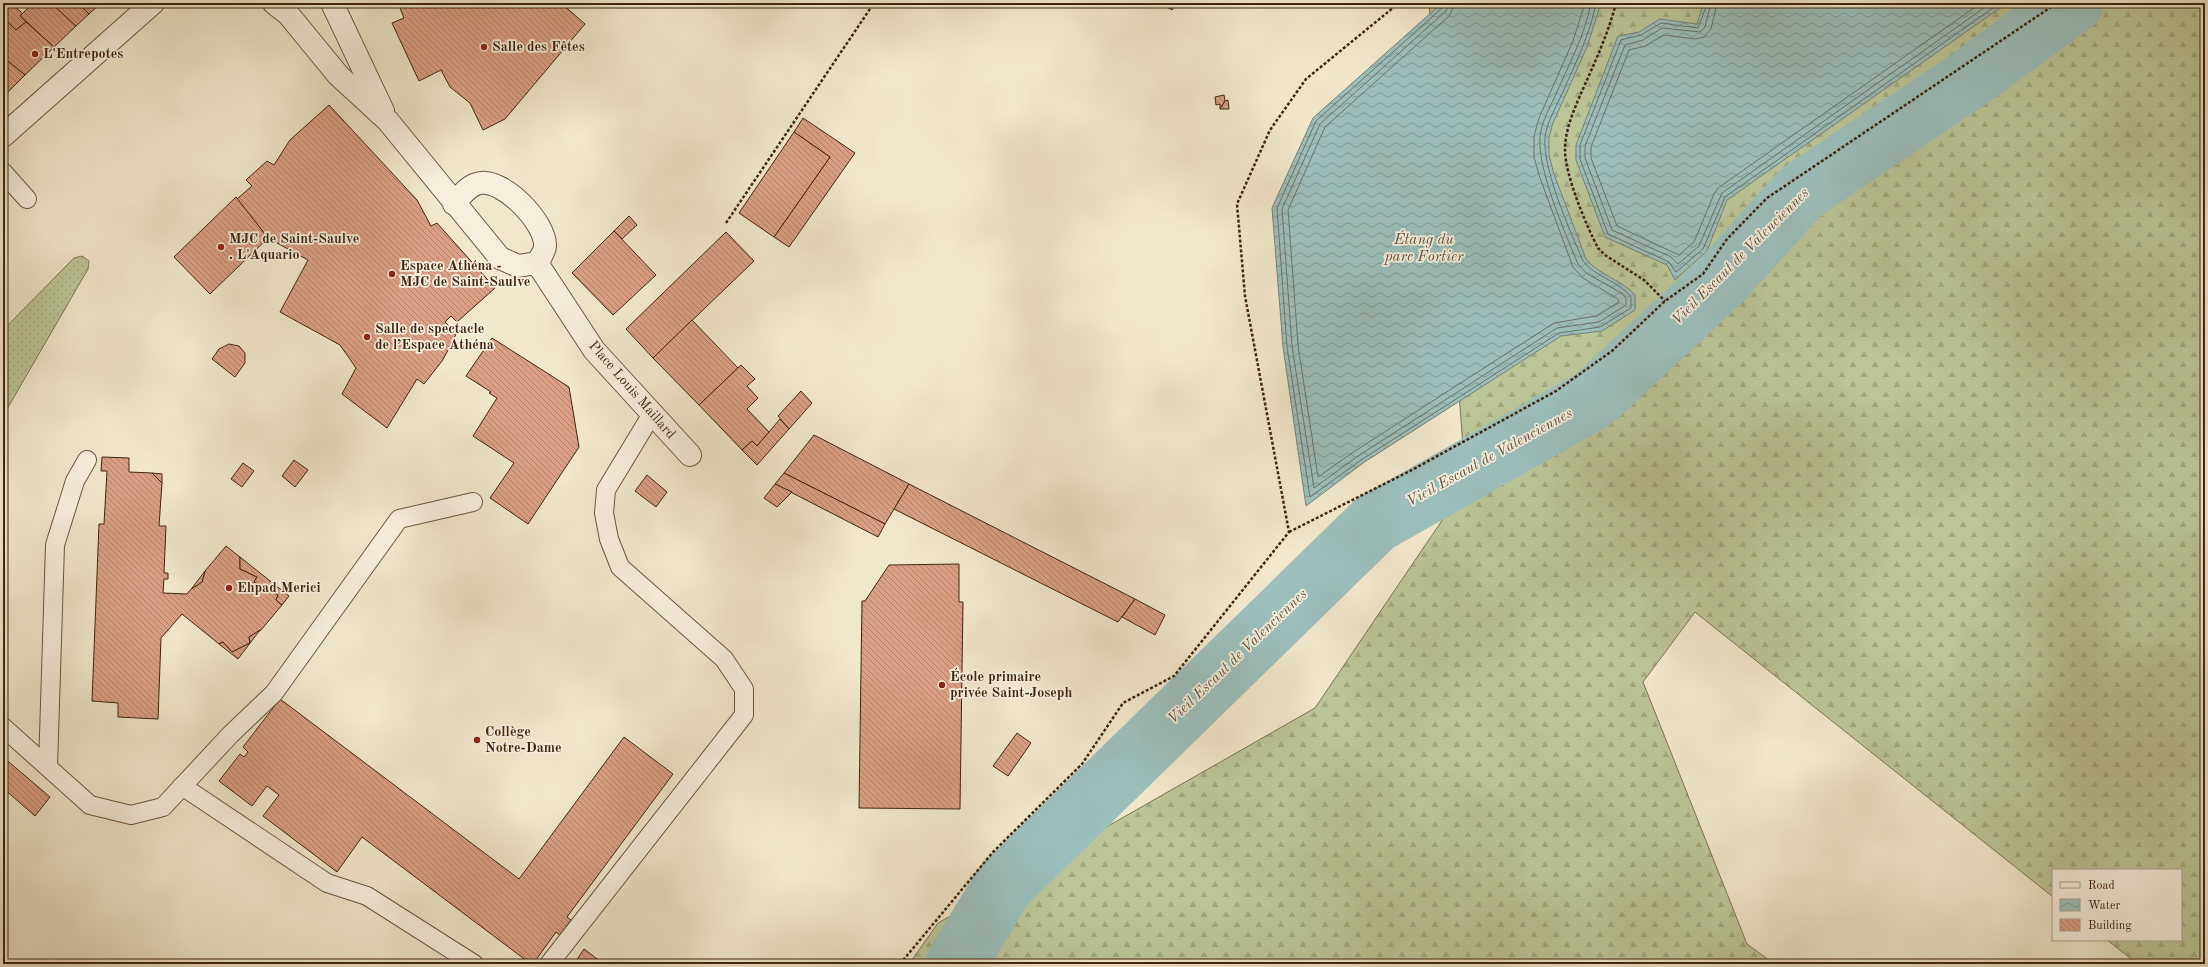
<svg xmlns="http://www.w3.org/2000/svg" width="2208" height="967" viewBox="0 0 2208 967" font-family="'Old Standard TT',serif">
	<defs>
		<pattern id="grass-dots" width="8" height="8" patternUnits="userSpaceOnUse"><rect width="8" height="8" fill="#bbc597"/><path d="M2 2h.1M6 6h.1" fill="none" stroke="#a2a981" stroke-width="1.8" stroke-linecap="round"/></pattern>
		<pattern id="forest-firs" width="22" height="20" patternUnits="userSpaceOnUse"><rect width="22" height="20" fill="#bbc597"/><path d="M5 1l3.5 6h-7zM16 11l3.5 6h-7z" fill="#a2a981"/></pattern>
		<pattern id="water-waves" width="16" height="10" patternUnits="userSpaceOnUse"><rect width="16" height="10" fill="#9cbfbc"/><path d="M0 5q4-4 8 0t8 0" fill="none" stroke="#819b97"/></pattern>
		<pattern id="building-back-hatch" width="6" height="6" patternUnits="userSpaceOnUse"><rect width="6" height="6" fill="#daa085"/><path d="M-1 5l2 2M0 0l6 6M5-1l2 2" fill="none" stroke="#b2826b"/></pattern>
	</defs>
	<rect width="100%" height="100%" fill="#f1e7cb"/>
	<filter id="stains"><feTurbulence type="fractalNoise" baseFrequency=".005" numOctaves="4"/><feColorMatrix values="0 0 0 0 .2 0 0 0 0 .09 0 0 0 0 .02 0 0 0 .5 -.17"/></filter>
	<radialGradient id="worn" r=".72"><stop offset=".6" stop-color="#630" stop-opacity="0"/><stop offset="1" stop-color="#630" stop-opacity=".3"/></radialGradient>
	<path fill="url(#grass-dots)" stroke="#7e7453" d="M82 256 89 261 88 269 3 416V330L74 258Z"/>
	<path fill="url(#forest-firs)" stroke="#7e7453" d="M1429 3H2205V964H2138L2107 940H2181V870H2053V897L1695 612 1643 682 1747 944 1774 964H909L938 923 1315 708 1466 485Z"/>
	<g fill="url(#water-waves)" stroke="#778177">
		<path d="M1442 3H1601L1587 47 1553 123 1549 137V155L1554 174 1586 259C1599 275 1622 280 1635 295V310L1602 331 1561 336 1363 463 1306 506 1283 347 1272 208 1313 118Z"/>
		<path d="M1686 3H2007L1727 200 1707 251 1675 280 1667 265 1605 237 1576 160V145L1618 36 1639 32 1660 19 1697 24 1703 5Z"/>
	</g>
	<g fill="none" stroke-linecap="round" stroke-linejoin="round">
		<g stroke="#6e7266" stroke-width="1">
			<path d="M1444 3 1442 8 1316 121 1277 208 1287 347 1310 497 1361 460 1559 333 1600 327 1631 308V297C1619 281 1595 277 1583 261 1570 231 1542 168 1545 137 1547 122 1556 107 1562 94 1575 64 1590 35 1596 3"/>
			<path d="M1449 3 1446 11 1320 124 1282 209 1292 346 1314 488 1358 456 1557 328 1599 322 1626 305V299L1623 294 1586 273 1578 264C1565 233 1537 169 1540 136 1542 121 1550 107 1556 94 1569 64 1585 35 1591 3"/>
			<path d="M1455 3 1450 15 1325 127 1288 210 1298 345 1318 477 1355 451 1554 323 1596 316 1619 302 1618 299 1583 278 1573 267 1540 178 1534 157V136L1539 118 1573 41 1585 3"/>
			<path d="M1706 3V7L1698 28 1661 23 1641 35 1621 40 1580 145V159L1608 234 1669 262 1676 272 1703 249 1725 197 2000 3"/>
			<path d="M1711 3 1705 27 1700 32 1662 28 1643 40 1625 45 1585 146V158L1612 230 1671 257 1678 264 1699 246 1722 193 1991 3"/>
			<path d="M1717 3 1711 29 1704 37 1695 39 1664 35 1645 46 1629 50 1591 147V158L1617 226 1679 255 1694 242 1714 194 1718 188 1981 3"/>
		</g>
		<path stroke="#9cbfbc" stroke-width="61" d="M956 964 1003 886 1375 523 1594 399 1721 281 1800 193 1972 77 2073 3"/>
	</g>
	<g fill="url(#building-back-hatch)" stroke="#40240f">
		<path d="M4 3H11L23 14 20 16 26 22 16 30 3 18Z"/>
		<path d="M33 3H52L76 26 54 47 20 16Z"/>
		<path d="M55 3H78L89 14 76 26 53 5Z"/>
		<path d="M78 3H101L89 14Z"/>
		<path d="M398 3H561L585 24 505 119 483 130 470 103 450 87 441 70 419 81 392 23 404 18Z"/>
		<path d="M1161 3H1177L1172 10Z"/>
		<path d="M3 18 16 30 26 22 54 47 25 75 3 57Z"/>
		<path d="M3 57 25 75 3 97Z"/>
		<path d="M1224 95 1225 101 1220 109V104L1216 105 1215 97Z"/>
		<path d="M1228 100 1229 109H1220L1225 101Z"/>
		<path d="M329 105 417 200 431 226 437 223 495 288 457 322 451 316 445 322 456 334 451 345 442 361 424 384 417 379 387 428 342 394 356 368 340 345 280 312 308 260 268 238 237 199 252 186 246 180 267 161 274 165 290 140Z"/>
		<path d="M803 118 855 153 789 247 774 237 830 157 794 132Z"/>
		<path d="M794 132 830 157 774 237 739 213Z"/>
		<path d="M236 197 268 238 210 294 174 257Z"/>
		<path d="M629 216 637 225 622 239 614 231Z"/>
		<path d="M614 231 656 275 613 315 572 273Z"/>
		<path d="M726 232 754 261 653 358 626 329Z"/>
		<path d="M692 320 738 368 699 405 653 358Z"/>
		<path d="M492 338 569 387 579 447 528 524 490 498 514 463 473 436 497 398 489 393 491 392 466 376Z"/>
		<path d="M229 344 239 346 245 353V363L235 377 212 359 219 349Z"/>
		<path d="M741 365 755 379 747 386 758 398 747 409 769 432 757 446 752 441 742 450 699 405Z"/>
		<path d="M801 391 812 403 789 429 778 416Z"/>
		<path d="M780 419 789 429 757 465 742 450 752 441 757 446Z"/>
		<path d="M814 435 909 484 885 524 784 473Z"/>
		<path d="M102 457 129 458V472L152 473 162 483 159 526H166L164 573H168V579H164L163 593 187 594 192 588 202 582 205 571 226 546 240 557V569L257 577 254 582 278 595 276 600 282 605 261 630 249 637 250 643 232 652 223 642 219 644 182 614 161 638 158 719 118 717V703L92 701 99 524H104L107 471H101Z"/>
		<path d="M294 460 308 470 295 487 282 476Z"/>
		<path d="M243 463 254 471 242 487 231 479Z"/>
		<path d="M152 473 162 474V483Z"/>
		<path d="M784 473 885 524 878 537 775 484Z"/>
		<path d="M647 475 667 492 656 507 635 491Z"/>
		<path d="M775 484 792 492 777 507 764 498Z"/>
		<path d="M909 484 1135 599 1118 622 894 509Z"/>
		<path d="M240 557 289 596 282 605 276 600 278 595 254 582 257 577 240 569Z"/>
		<path d="M959 564V602H963L960 809 859 808 862 601H865L889 565Z"/>
		<path d="M205 571 202 582 193 588H192Z"/>
		<path d="M1135 599 1165 615 1155 635 1122 617Z"/>
		<path d="M260 630 238 659 219 644 223 642 232 652 250 643 249 637Z"/>
		<path d="M280 699 519 879 624 737 673 774 567 917 571 920 560 935 556 932 533 964H531L362 837 337 872 263 816 279 795 267 786 252 806 219 781 240 754 244 757 248 752 243 747Z"/>
		<path d="M1017 733 1031 743 1008 776 993 766Z"/>
		<path d="M3 757 50 797 35 816 3 788Z"/>
		<path d="M584 949 604 964H574Z"/>
	</g>
	<g fill="none" stroke-linecap="round" stroke-linejoin="round">
		<defs>
			<g id="service">
				<path d="M3 172 27 199"/>
				<path d="M3 727 90 805 131 815 163 807 230 735 274 693 399 519 473 502"/>
				<path d="M48 767 55 545 75 481 87 460"/>
				<path d="M182 786 327 883 367 896 474 964"/>
				<path d="M549 964 744 715V689L724 659 620 567 609 539 604 513 606 490 652 414"/>
			</g>
			<g id="minor">
				<path d="M274 3 288 14 338 75 388 121 500 258 518 266 537 263C540 258 545 251 545 246 546 223 504 179 480 183 468 185 461 196 454 204"/>
				<path d="M332 3 383 111"/>
				<path d="M537 263 594 350 690 455"/>
			</g>
			<path id="tertiary" d="M3 136 153 3"/>
		</defs>
		<use href="#service" stroke="#6c553e" stroke-width="20"/>
		<use href="#minor" stroke="#6c553e" stroke-width="24"/>
		<use href="#tertiary" stroke="#6c553e" stroke-width="24"/>
		<g stroke="#40240f" stroke-width="2.5" stroke-dasharray="3 2" stroke-linecap="butt">
			<path d="M1616 3C1608 34 1595 62 1582 91 1574 110 1565 129 1565 150 1565 175 1586 225 1598 248L1605 255 1644 280 1665 301"/>
			<path d="M726 223 874 3"/>
			<path d="M1289 532 1410 471 1556 391 1612 351 1665 301 1703 274 1727 239 1767 198 2057 3"/>
			<path d="M900 964 993 852 1082 764 1123 703 1174 676 1289 532 1245 296 1237 204 1270 130 1306 79 1399 3"/>
		</g>
		<use href="#service" stroke="#f6efdd" stroke-width="18"/>
		<use href="#minor" stroke="#f6efdd" stroke-width="22"/>
		<use href="#tertiary" stroke="#f6efdd" stroke-width="22"/>
	</g>
	<g fill="#8f2418" stroke="#f6efdd" stroke-width="1.5">
		<circle cx="484" cy="47" r="4"/>
		<circle cx="35" cy="54" r="4"/>
		<circle cx="221" cy="247" r="4"/>
		<circle cx="392" cy="274" r="4"/>
		<circle cx="367" cy="337" r="4"/>
		<circle cx="229" cy="588" r="4"/>
		<circle cx="942" cy="685" r="4"/>
		<circle cx="477" cy="740" r="4"/>
	</g>
	<g text-anchor="middle" dominant-baseline="central" stroke-width="3.5" stroke-linejoin="round" paint-order="stroke">
		<g font-size="14" font-weight="bold" fill="#40240f" stroke="#f6efdd" text-anchor="start">
			<text x="492" y="47">Salle des Fêtes</text>
			<text x="43" y="54">L'Entrepotes</text>
			<text x="229" y="239">MJC de Saint-Saulve<tspan x="229" dy="16">. L'Aquario</tspan></text>
			<text x="400" y="266">Espace Athéna -<tspan x="400" dy="16">MJC de Saint-Saulve</tspan></text>
			<text x="375" y="329">Salle de spectacle<tspan x="375" dy="16">de l’Espace Athéna</tspan></text>
			<text x="237" y="588">Ehpad Merici</text>
			<text x="950" y="677">École primaire<tspan x="950" dy="16">privée Saint-Joseph</tspan></text>
			<text x="485" y="732">Collège<tspan x="485" dy="16">Notre-Dame</tspan></text>
		</g>
		<g font-size="14" fill="#40240f" stroke="#f6efdd">
			<text transform="translate(632 390) rotate(49)">Place Louis Maillard</text>
		</g>
		<g font-size="15" font-style="italic" fill="#5c5243" stroke="#f6efdd">
			<text x="1424" y="240">Étang du<tspan x="1424" dy="17">parc Fortier</tspan></text>
			<text transform="translate(1741 257) rotate(-45)">Vieil Escaut de Valenciennes</text>
			<text transform="translate(1490 458) rotate(-29)">Vieil Escaut de Valenciennes</text>
			<text transform="translate(1238 657) rotate(-44)">Vieil Escaut de Valenciennes</text>
		</g>
	</g>
	<rect width="2208" height="967" fill="none" stroke="#f1e7cb" stroke-width="16"/>
	<rect x="4" y="4" width="2200" height="959" fill="none" stroke="#40240f" stroke-width="2"/>
	<rect x="8" y="8" width="2192" height="951" fill="none" stroke="#40240f"/>
	<rect x="2052" y="869" width="130" height="72" fill="#f6efdd" stroke="#ad9e8b"/>
	<rect x="2060" y="882" width="20" height="6" fill="#f6efdd" stroke="#ad9e8b"/>
	<text x="2088" y="889" font-size="12" fill="#40240f">Road</text>
	<rect x="2060" y="899" width="20" height="12" fill="url(#water-waves)" stroke="#ad9e8b"/>
	<text x="2088" y="909" font-size="12" fill="#40240f">Water</text>
	<rect x="2060" y="919" width="20" height="12" fill="url(#building-back-hatch)" stroke="#ad9e8b"/>
	<text x="2088" y="929" font-size="12" fill="#40240f">Building</text>
	<rect width="100%" height="100%" filter="url(#stains)"/>
	<rect width="100%" height="100%" fill="url(#worn)"/>
</svg>
